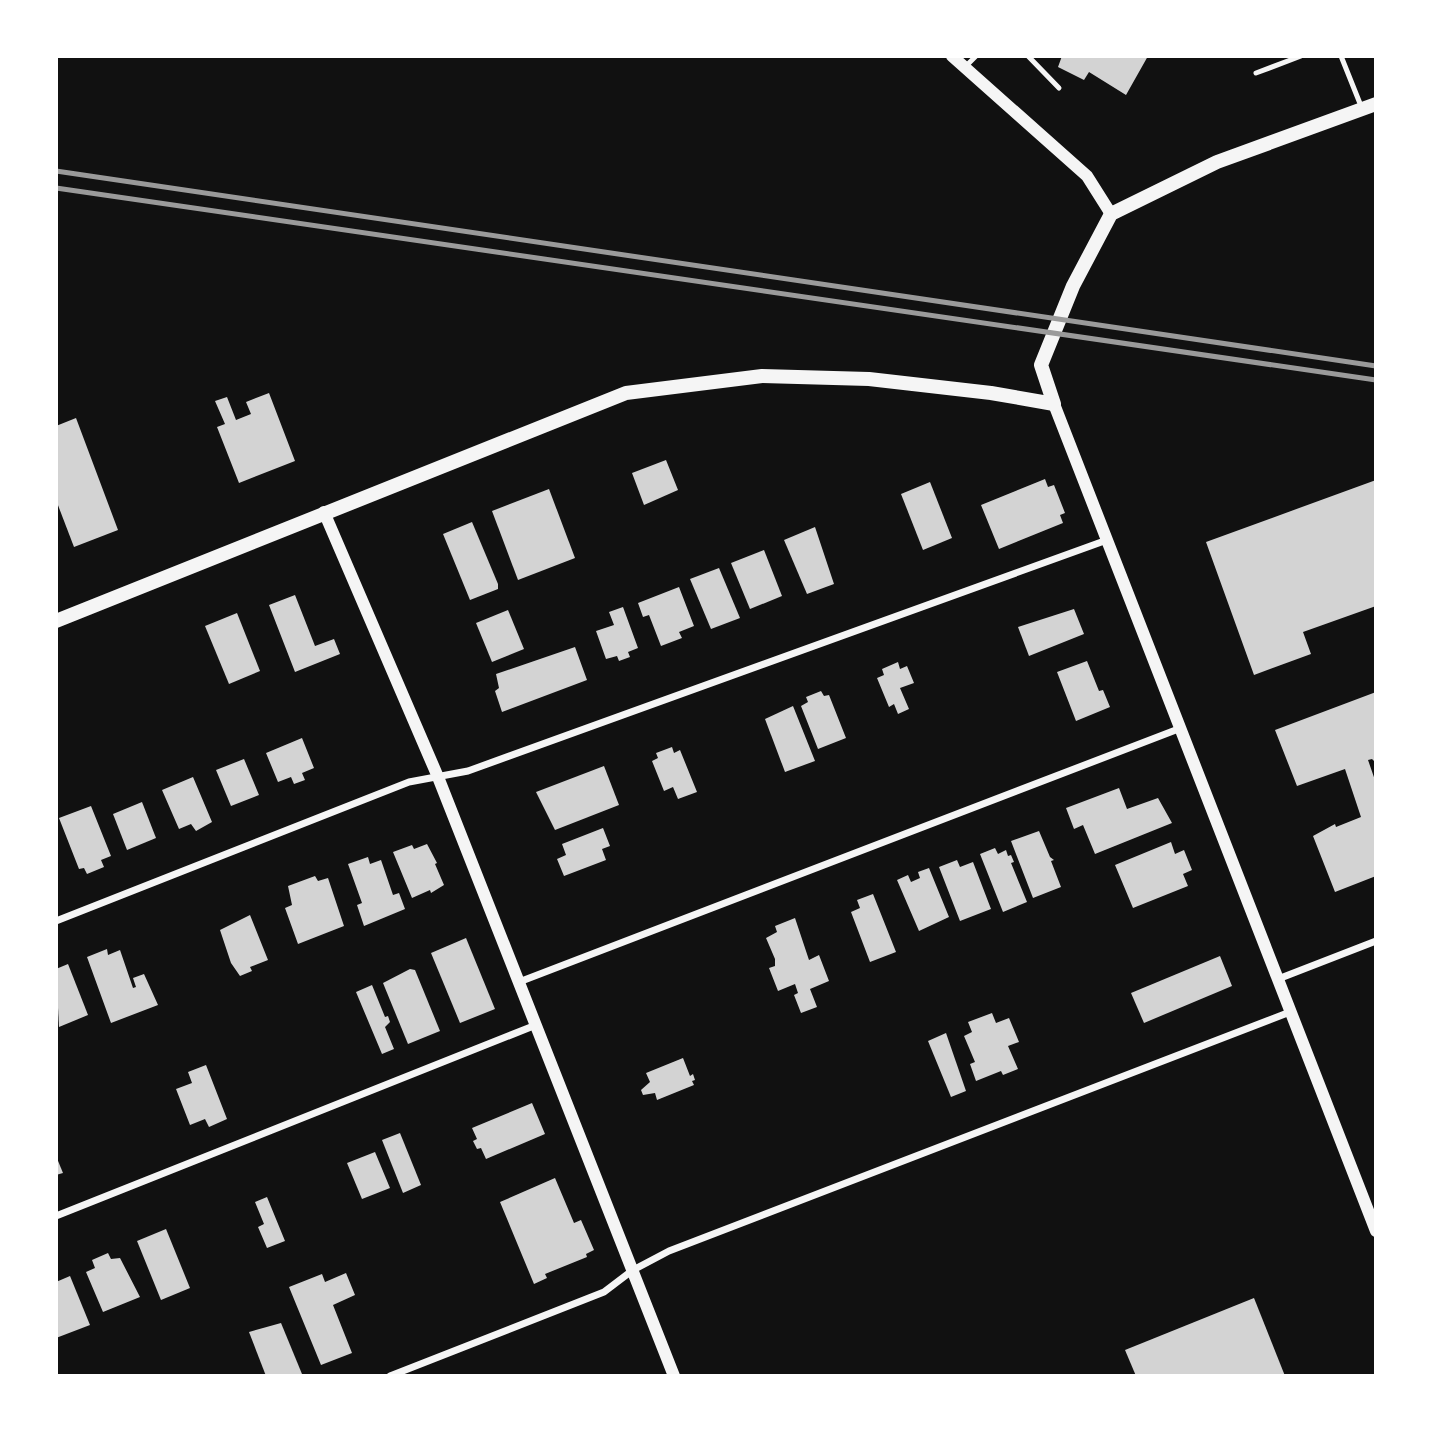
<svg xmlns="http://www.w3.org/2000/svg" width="1432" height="1432" viewBox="0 0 1432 1432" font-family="Overpass,sans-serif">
	<rect width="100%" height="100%" fill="#111"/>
	<g fill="#d3d3d3">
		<path d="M1062 56H1148L1126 95 1089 72 1084 80 1058 67Z"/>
		<path d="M269 393 295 461 239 483 217 427 225 424 215 401 227 397 236 420 251 414 246 402Z"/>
		<path d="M76 418 118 530 74 547 56 500V426Z"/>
		<path d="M666 460 678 490 644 505 632 473Z"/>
		<path d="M1045 479 1048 487 1054 485 1065 513 1060 515 1063 523 999 549 981 505Z"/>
		<path d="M1376 480V606L1303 632 1311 654 1254 675 1206 542Z"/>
		<path d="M930 482 952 538 923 550 901 494Z"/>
		<path d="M549 489 575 558 518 580 492 511Z"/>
		<path d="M472 522 498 584V589L470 600 443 534Z"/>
		<path d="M815 527 834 584 807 594 784 540Z"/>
		<path d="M764 550 782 596 750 609 731 563Z"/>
		<path d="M719 568 740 618 711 629 690 579Z"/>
		<path d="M679 587 694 626 679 632 682 638 661 646 649 615 643 617 638 603Z"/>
		<path d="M295 595 315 646 334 639 340 654 295 672 269 605Z"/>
		<path d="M623 607 638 648 628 652 630 657 619 661 617 656 606 659 596 631 614 625 609 612Z"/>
		<path d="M1074 609 1084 634 1029 656 1018 627Z"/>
		<path d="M508 610 524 649 492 662 476 623Z"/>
		<path d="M237 613 260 671 229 684 205 626Z"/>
		<path d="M575 647 587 680 502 712 495 691 499 688 496 674Z"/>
		<path d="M1087 661 1099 691 1103 690 1110 707 1076 721 1057 672Z"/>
		<path d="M898 662 900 669 907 666 914 683 900 688 909 709 898 714 894 704 889 707 877 678 884 675 882 669Z"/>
		<path d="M821 691 824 696 829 695 846 738 818 749 801 706 808 702 806 697Z"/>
		<path d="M1376 692V763L1372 759 1368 760 1376 783V876L1335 892 1313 836 1335 824 1336 827 1361 817 1345 769 1297 786 1275 730Z"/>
		<path d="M793 706 815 761 785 772 765 719Z"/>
		<path d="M302 738 314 768 302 773 305 780 294 784 291 777 278 782 266 753Z"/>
		<path d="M672 747 674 753 680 750 697 792 678 799 673 787 664 791 652 761 658 758 656 753Z"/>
		<path d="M244 759 259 795 231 806 216 770Z"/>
		<path d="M604 766 619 805 555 830 536 792Z"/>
		<path d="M193 777 212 822 196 831 191 824 179 829 162 790Z"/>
		<path d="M1119 788 1127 809 1158 798 1172 823 1095 854 1083 825 1074 829 1066 808Z"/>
		<path d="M142 802 156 838 127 850 113 814Z"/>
		<path d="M91 806 111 856 101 860 104 867 87 874 84 868 79 869 59 818Z"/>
		<path d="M603 828 610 846 602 849 606 860 564 876 557 859 566 855 562 844Z"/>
		<path d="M1039 831 1050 857 1054 860 1051 861 1061 887 1033 898 1011 841Z"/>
		<path d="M1171 842 1175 854 1184 850 1192 870 1183 874 1188 886 1133 908 1115 865Z"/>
		<path d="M427 844 437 863 435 864 444 885 431 893 430 890 412 898 393 852 412 845 414 849Z"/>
		<path d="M995 848 998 854 1006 850 1008 856 1011 855 1014 862 1011 863 1027 902 1003 912 980 854Z"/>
		<path d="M368 857 370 864 381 860 393 895 399 893 405 909 364 926 357 905 362 903 348 864Z"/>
		<path d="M957 860 960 867 973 862 991 909 960 921 939 867Z"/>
		<path d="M929 868 949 917 919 931 897 880 908 875 911 882 920 878 918 872Z"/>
		<path d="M315 876 318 881 328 878 344 926 298 944 285 908 292 905 288 886Z"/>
		<path d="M873 894 896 952 870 962 851 912 860 908 857 900Z"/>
		<path d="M250 915 268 960 250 967 252 971 240 976 231 963 220 930Z"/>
		<path d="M795 918 809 960 819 955 829 981 810 989 817 1007 801 1013 794 995 798 993 795 984 778 991 769 968 775 966V959L766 938 777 932 775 926Z"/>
		<path d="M466 938 495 1009 460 1023 431 953Z"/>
		<path d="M107 949 108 955 120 950 133 988 136 987 133 978 144 974 158 1005 111 1023 87 957Z"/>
		<path d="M1220 956 1232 986 1144 1023 1131 993Z"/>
		<path d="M68 964 88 1015 59 1027 56 969Z"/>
		<path d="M410 969 415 970 440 1031 408 1044 383 983Z"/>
		<path d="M372 985 385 1017 388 1016 390 1022 385 1027 394 1049 382 1054 356 992Z"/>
		<path d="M992 1013 996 1023 1009 1018 1019 1042 1008 1046 1018 1069 1003 1075 1001 1071 976 1081 970 1064 975 1062 964 1036 972 1032 968 1022Z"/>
		<path d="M946 1033 966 1091 951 1097 928 1041Z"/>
		<path d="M683 1058 690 1076 693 1074 695 1080 692 1081 694 1085 657 1100 655 1093 643 1095 641 1090 650 1082 646 1073Z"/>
		<path d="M206 1065 227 1119 209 1127 205 1119 190 1125 176 1089 192 1083 188 1072Z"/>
		<path d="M532 1103 545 1134 486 1159 481 1148 477 1149 473 1141 477 1139 472 1128Z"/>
		<path d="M400 1133 421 1185 403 1193 382 1140Z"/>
		<path d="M375 1152 390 1188 362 1199 347 1163Z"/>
		<path d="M56 1156 63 1173 56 1175Z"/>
		<path d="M555 1178 574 1223 581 1220 594 1250 586 1254 587 1257 545 1274 547 1278 534 1284 500 1202Z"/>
		<path d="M267 1197 285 1241 267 1248 258 1227 264 1224 255 1202Z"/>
		<path d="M166 1229 190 1288 161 1300 137 1241Z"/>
		<path d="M108 1253 111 1259 120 1258 140 1297 103 1312 86 1272 95 1268 92 1260Z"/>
		<path d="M346 1273 355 1295 333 1305 352 1353 321 1365 289 1287 322 1274 325 1282Z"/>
		<path d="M70 1276 90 1325 56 1338V1282Z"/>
		<path d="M1254 1298 1285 1376H1136L1125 1350Z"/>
		<path d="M281 1323 302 1374 297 1376H266L249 1332Z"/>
	</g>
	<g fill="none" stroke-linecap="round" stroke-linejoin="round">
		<g stroke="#f5f5f5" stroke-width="5">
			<path d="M1028 56 1059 88"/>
			<path d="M1341 56 1361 106"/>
			<path d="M966 66 976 56"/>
			<path d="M1256 73 1301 56"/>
		</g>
		<g stroke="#f5f5f5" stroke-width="7">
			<path d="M56 921 409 782 468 771 1107 540"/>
			<path d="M1278 979 1376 941"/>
			<path d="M519 982 1181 728"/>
			<path d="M56 1216 536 1025"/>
			<path d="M390 1376 604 1292 633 1270 669 1251 1290 1012"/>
		</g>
		<g stroke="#f5f5f5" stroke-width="12">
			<path d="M952 56 1087 176 1111 214"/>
			<path d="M1054 404 1376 1231"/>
			<path d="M324 512 438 777 674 1376"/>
		</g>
		<path stroke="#f5f5f5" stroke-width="14" d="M56 621 626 393 762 376 869 379 991 393 1054 404 1041 365 1073 286 1111 214 1217 162 1376 104"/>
		<g stroke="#9a9a9a" stroke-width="5">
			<path d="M56 171 1376 366"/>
			<path d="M56 188 1376 380"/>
		</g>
	</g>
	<rect width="1432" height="1432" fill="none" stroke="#ffffff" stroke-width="116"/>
</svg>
